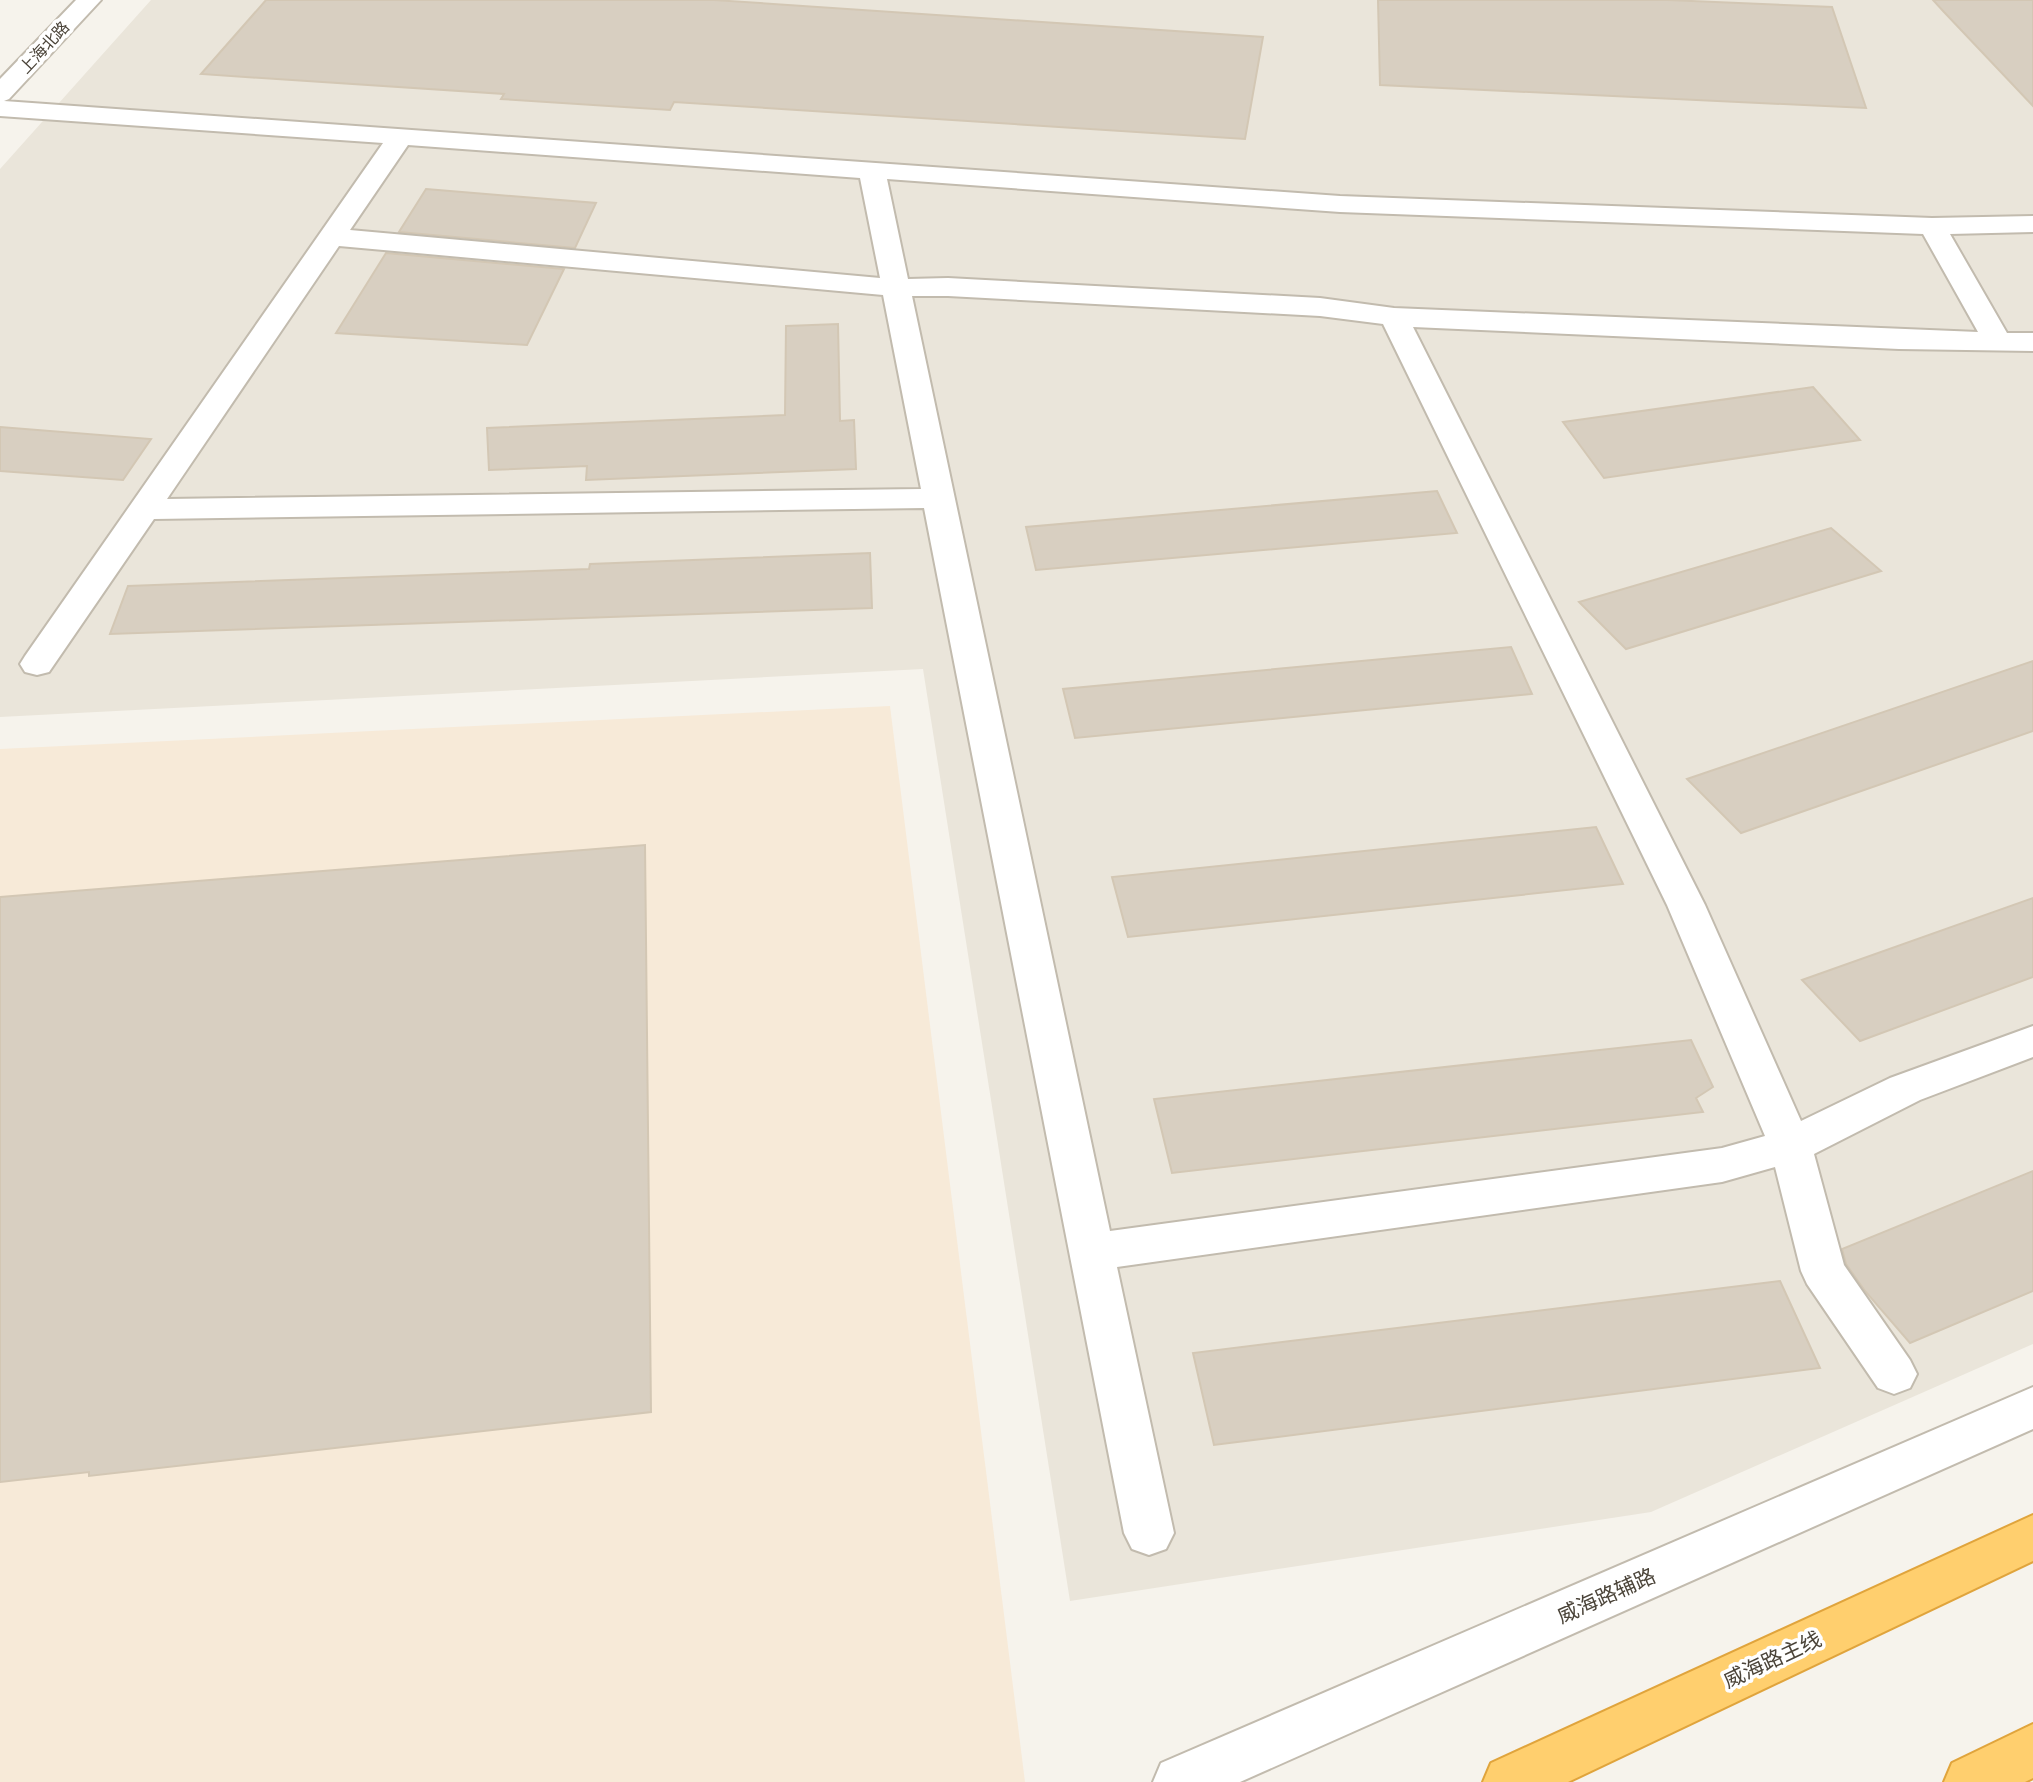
<svg xmlns="http://www.w3.org/2000/svg" width="2033" height="1782" viewBox="0 0 2033 1782" font-family="'Titillium Web','Noto Sans SC',sans-serif">
	<rect width="100%" height="100%" fill="#f6f3ec"/>
	<path fill="#eae5da" d="M151 0H2033V1344L1651 1512 1070 1601 923 669 0 717V169Z"/>
	<path fill="#f7ead8" d="M890 706 1025 1782H0V749Z"/>
	<g fill="#d8cfc1" stroke="#d3c7b4" stroke-width="2">
		<path d="M266 0H714L1263 37 1245 139 674 102 670 110 501 99 504 94 201 74Z"/>
		<path d="M1378 0H1668L1832 7 1866 108 1380 85Z"/>
		<path d="M1933 0H2033V106L1944 12Z"/>
		<path d="M426 189 596 203 575 248 399 232Z"/>
		<path d="M386 253 564 269 527 345 336 333Z"/>
		<path d="M838 324 840 421 854 420 856 469 586 480 587 466 489 470 487 428 785 415 786 326Z"/>
		<path d="M1813 387 1860 440 1604 478 1563 422Z"/>
		<path d="M0 427 151 439 123 480 0 471Z"/>
		<path d="M1437 491 1457 533 1036 570 1026 527Z"/>
		<path d="M1831 528 1881 571 1626 649 1579 602Z"/>
		<path d="M870 553 872 608 110 634 128 586 589 569 590 564Z"/>
		<path d="M1511 647 1532 694 1075 738 1063 689Z"/>
		<path d="M2033 661V731L1741 833 1687 779Z"/>
		<path d="M1596 827 1623 884 1128 937 1112 877Z"/>
		<path d="M645 845 651 1412 89 1476V1472L0 1482V897Z"/>
		<path d="M2033 898V977L1860 1041 1802 980Z"/>
		<path d="M1691 1040 1713 1087 1696 1098 1703 1112 1172 1173 1154 1099Z"/>
		<path d="M2033 1171V1291L1910 1343 1865 1291 1846 1264 1842 1249Z"/>
		<path d="M1780 1281 1820 1368 1214 1445 1193 1353Z"/>
	</g>
	<g fill="none" stroke-linecap="round" stroke-linejoin="round">
		<defs>
			<g id="minor">
				<path d="M76 0H101L9 99 4 101 1340 196 1932 218 2033 216V232L1950 234 2007 333H2033V351L1899 349 1413 327 1705 905 1801 1121 1890 1078 2033 1026V1057L1920 1100 1814 1154 1844 1265 1910 1360 1917 1374 1910 1388 1894 1394 1878 1388 1807 1284 1801 1271 1775 1167 1722 1182 1117 1267 1174 1533 1166 1549 1149 1555 1132 1549 1124 1533 924 508 154 519 49 672 37 675 25 672 20 664 25 656 383 143 0 116V79ZM408 145 860 178 880 278 350 230ZM887 179 1340 212 1923 234 1978 332 1394 308 1320 298 948 278 908 279ZM339 246 883 295 921 489 167 499ZM912 296H948L1320 316 1383 324 1667 905 1765 1136 1722 1148 1110 1231Z"/>
				<path d="M2033 1387V1429L1240 1782H1153L1161 1763Z"/>
			</g>
			<g id="highway">
				<path d="M2033 1515V1561L1568 1782H1483L1491 1763Z"/>
				<path d="M2033 1724V1778L2025 1782H1944L1952 1763Z"/>
			</g>
		</defs>
		<use href="#minor" stroke="#c2bbae" stroke-width="4"/>
		<use href="#highway" stroke="#e0a43c" stroke-width="4"/>
		<use href="#minor" fill="#fff" fill-rule="evenodd"/>
		<use href="#highway" fill="#ffcf6e" fill-rule="evenodd"/>
	</g>
	<g text-anchor="middle" dominant-baseline="central" stroke-width="7" stroke-linejoin="round" paint-order="stroke">
		<g font-size="16" fill="#4b4439" stroke="#fff">
			<text transform="translate(44 47) rotate(-47)">上海北路</text>
		</g>
		<g font-size="21" fill="#4b4439" stroke="#fff">
			<text transform="translate(1606 1595) rotate(-24)">威海路辅路</text>
			<text transform="translate(1772 1659) rotate(-25)">威海路主线</text>
		</g>
	</g>
</svg>
